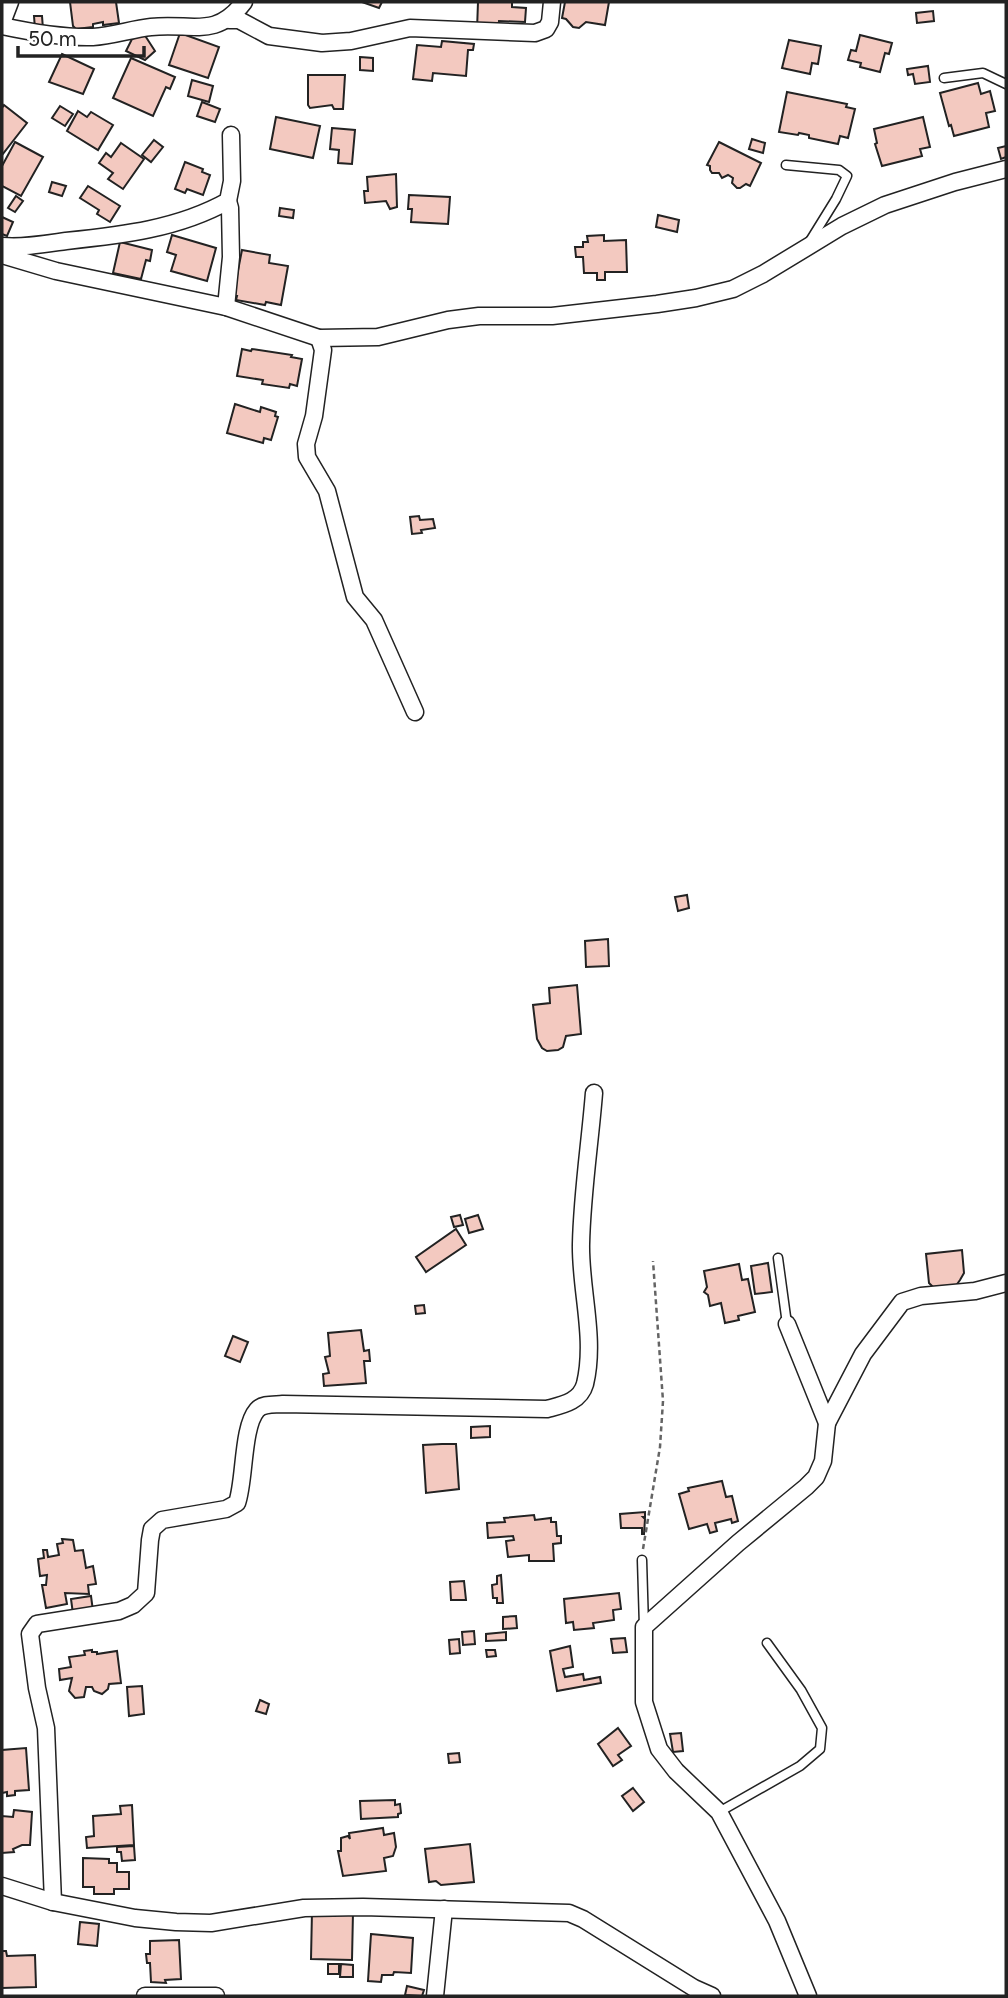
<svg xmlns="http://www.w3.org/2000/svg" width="1008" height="1998" viewBox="0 0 1008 1998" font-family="Figtree,sans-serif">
	<rect width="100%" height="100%" fill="#fff"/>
	<g fill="#f3c9c0" stroke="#222" stroke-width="2">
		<path d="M70 2H116L119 23 103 25V22L93 24V27L76 29 73 26Z"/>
		<path d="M362 2H382L379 8Z"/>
		<path d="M478 2H512V7L526 8 525 22 499 21 498 30H477Z"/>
		<path d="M565 2H609L605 25 586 22 579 28 573 27 566 19 562 18Z"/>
		<path d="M933 11 934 21 917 23 916 13Z"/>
		<path d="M34 16H42L43 29H35Z"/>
		<path d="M180 33 219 47 208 78 169 65Z"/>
		<path d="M144 34 155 51 145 60 126 51 132 39Z"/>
		<path d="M860 35 892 43 889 54 885 53 880 72 860 67 861 63 848 60 851 50 856 51Z"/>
		<path d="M789 40 821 46 818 64 812 63 810 74 782 68Z"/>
		<path d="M442 41 474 44 473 50H468L466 76 433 73 432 81 413 79 417 45 441 47Z"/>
		<path d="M62 54 94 69 83 94 49 82Z"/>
		<path d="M360 57 373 58V71L360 70Z"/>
		<path d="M131 58 175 77 170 89 166 87 153 116 113 98Z"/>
		<path d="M928 66 930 82 915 84 913 74 908 75 907 69Z"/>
		<path d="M308 75H345L343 109H334L332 105 310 108 308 105Z"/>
		<path d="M192 80 213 86 209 102 188 96Z"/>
		<path d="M978 83 981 94 990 91 995 111 986 113 989 127 954 136 951 125 949 126 940 93Z"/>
		<path d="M787 92 847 104 846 107 855 109 848 138 840 136 838 144 809 138V135L799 133 798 135 779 132Z"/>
		<path d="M202 102 220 109 215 122 197 116Z"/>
		<path d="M4 105 27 123 2 155V108Z"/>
		<path d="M60 106 73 114 65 126 52 118Z"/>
		<path d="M78 111 87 117 91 112 113 125 98 150 67 131Z"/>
		<path d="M276 117 320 126 313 158 270 149Z"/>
		<path d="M923 117 930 147 920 149 922 156 882 166 875 144 877 143 874 129Z"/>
		<path d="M332 128 355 130 352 164 338 163 339 150 330 149Z"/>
		<path d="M752 139 765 143 763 153 749 149Z"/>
		<path d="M154 140 163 147 151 162 142 155Z"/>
		<path d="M15 142 43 157 21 196 2 186V166Z"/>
		<path d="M719 142 761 163 750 186 746 184 740 188H737L732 183 733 178 728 175 722 178 719 173H712L710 170V166L707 165Z"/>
		<path d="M121 143 144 159 123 189 108 179 113 173 99 163 106 153 111 157Z"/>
		<path d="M1006 146V157L1001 159 998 148Z"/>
		<path d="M185 162 203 169 202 172 210 175 203 195 187 189 185 193 175 189Z"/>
		<path d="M396 174 397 207 390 209 386 201 365 203 364 191H368L367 177Z"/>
		<path d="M52 182 66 186 62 196 49 192Z"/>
		<path d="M88 186 120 206 110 222 97 214 99 210 80 198Z"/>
		<path d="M409 195 450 197 448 224 411 222 412 209H408Z"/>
		<path d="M16 196 23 201 15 212 8 208Z"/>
		<path d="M280 208 294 210 293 218 279 216Z"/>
		<path d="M658 215 679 220 677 232 656 227Z"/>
		<path d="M2 217 13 222 7 236 2 234Z"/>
		<path d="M172 235 216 248 207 281 171 271 176 255 167 252Z"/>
		<path d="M604 235V241L626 240 627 272H605V280H597V273H584L583 257H576L575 247H583V242H588L587 236Z"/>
		<path d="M120 242 152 250 150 261 146 260 141 279 113 273Z"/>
		<path d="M242 250 270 255 269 263 288 266 281 305 266 302 265 305 236 300 237 296H233Z"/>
		<path d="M242 349 251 351 252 349 292 355 291 357 302 359 297 386 290 384 289 388 262 384 263 380 237 376Z"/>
		<path d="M235 404 260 412 261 407 276 412 275 416 278 417 271 440 264 438 263 443 227 433Z"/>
		<path d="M419 516 420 520 433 519 435 528 421 530 422 533 412 534 410 517Z"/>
		<path d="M687 895 689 908 678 911 675 897Z"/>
		<path d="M608 939 609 966 586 967 585 941Z"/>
		<path d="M577 985 581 1034 566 1036 563 1047 558 1050 547 1051 542 1048 537 1039 533 1005 550 1003 549 988Z"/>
		<path d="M460 1215 463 1225 454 1227 451 1217Z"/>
		<path d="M478 1215 483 1229 469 1233 465 1219Z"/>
		<path d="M456 1229 466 1245 426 1272 416 1257Z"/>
		<path d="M962 1250 964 1273 960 1280 955 1287 935 1289 929 1283 926 1254Z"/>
		<path d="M768 1263 772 1292 755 1294 751 1266Z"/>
		<path d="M739 1264 742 1280 748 1279 755 1312 738 1316 739 1320 725 1323 721 1303 710 1306 708 1295 704 1292 707 1287 704 1271Z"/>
		<path d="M424 1305 425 1313 416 1314 415 1306Z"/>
		<path d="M361 1330 364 1351 369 1350 370 1361H364L366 1383 324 1386 323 1374 329 1373 325 1357 330 1356 328 1333Z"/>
		<path d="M233 1336 248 1342 240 1362 225 1356Z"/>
		<path d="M490 1426V1437L471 1438V1427Z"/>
		<path d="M442 1444H456L459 1489 426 1493 423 1445Z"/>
		<path d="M722 1481 726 1497 732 1496 738 1521 732 1523 731 1519 715 1523 717 1531 710 1533 707 1524 689 1529 679 1494 689 1491 688 1488Z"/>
		<path d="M645 1512V1517H643L645 1519 644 1534H642V1528H621L620 1514Z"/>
		<path d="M534 1515 535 1520 551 1518V1522H556L557 1536H561V1543L553 1544 554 1561H529V1555L508 1557 506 1541 514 1540 513 1536 488 1538 487 1523 505 1522 504 1518Z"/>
		<path d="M62 1539 73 1540 75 1551 83 1550 86 1568 93 1566 96 1584 88 1585 89 1594 65 1593 67 1604 46 1608 42 1585H46L47 1575 40 1576 38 1559 44 1558 43 1550H47L48 1557 59 1555 57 1544 63 1543Z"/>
		<path d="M501 1575 503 1603H497V1598H493L492 1585 497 1584V1576Z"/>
		<path d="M464 1581 466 1600H451L450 1582Z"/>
		<path d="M619 1593 621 1609 613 1610 614 1620 593 1623 594 1628 574 1630 573 1622 566 1623 564 1599Z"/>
		<path d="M91 1596 93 1611 73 1614 71 1599Z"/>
		<path d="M516 1616 517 1628 503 1629V1617Z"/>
		<path d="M474 1631 475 1644 463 1645 462 1632Z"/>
		<path d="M506 1632V1640L486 1641V1634Z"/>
		<path d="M625 1638 627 1652 613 1653 611 1639Z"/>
		<path d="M459 1639 460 1653 450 1654 449 1640Z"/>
		<path d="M570 1646 573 1667 563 1669 565 1677 583 1674 584 1680 600 1677 601 1683 557 1691 550 1651Z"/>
		<path d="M92 1650V1652H97V1654L117 1651 121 1683 109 1684 108 1689 102 1694 94 1691 92 1687H86L84 1697 75 1698 69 1691 72 1678 60 1680 59 1669 71 1667 69 1657 85 1655 84 1651Z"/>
		<path d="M486 1650H495L496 1656 487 1657Z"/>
		<path d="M142 1686 144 1714 129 1716 127 1687Z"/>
		<path d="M260 1700 269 1704 266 1714 256 1711Z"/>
		<path d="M618 1728 631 1746 618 1755 622 1760 613 1766 598 1744Z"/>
		<path d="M681 1733 683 1751 673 1752 670 1734Z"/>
		<path d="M26 1748 29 1790 15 1791V1795L7 1796V1792L2 1793V1750Z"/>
		<path d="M459 1753 460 1762 449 1763 448 1754Z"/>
		<path d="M633 1788 644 1802 633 1811 622 1796Z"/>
		<path d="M395 1800V1805L400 1804 401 1813 398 1814V1817L361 1819 360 1801Z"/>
		<path d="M132 1805 134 1845 87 1848 86 1837 94 1836 93 1816 121 1814 120 1806Z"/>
		<path d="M14 1810 32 1812 30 1845H22L13 1849 14 1852 2 1853V1816L13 1817Z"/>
		<path d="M383 1828 384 1835 394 1833 396 1847 393 1856 384 1858 386 1871 343 1876 338 1851H341V1838L348 1836 350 1839 349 1833Z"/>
		<path d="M470 1844 474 1882 441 1885 436 1881 429 1882 425 1849Z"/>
		<path d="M134 1846 135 1860 122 1861 121 1852H117V1847Z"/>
		<path d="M83 1858 109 1859V1863H117V1872H129V1889H114V1894H94V1887H83Z"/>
		<path d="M312 1911 353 1912 352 1960 311 1959Z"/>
		<path d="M80 1922 99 1924 97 1946 78 1944Z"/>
		<path d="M371 1934 413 1938 411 1973 394 1972 393 1975H382L381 1982 368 1981Z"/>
		<path d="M179 1940 181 1979 165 1980 166 1983 151 1982 150 1963H147L146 1954H150V1941Z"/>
		<path d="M2 1951H6L7 1956 35 1955 36 1987 2 1988Z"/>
		<rect x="328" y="1964" width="11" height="10"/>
		<path d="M341 1964 353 1965V1977H340Z"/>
		<path d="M407 1986 424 1990 422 1996 405 1995Z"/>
	</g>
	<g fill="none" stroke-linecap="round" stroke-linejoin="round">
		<defs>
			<g id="lane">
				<path d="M944 78 983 73 1006 84"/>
				<path d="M786 165 839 170 847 176 836 199 810 241"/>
				<path d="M778 1258 787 1324"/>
				<path d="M642 1560 644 1627"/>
				<path d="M719 1812 800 1766 820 1749 822 1728 801 1690 767 1643"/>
			</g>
			<g id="street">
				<path d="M229 20H239L269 36 322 43 351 41 410 28 535 33 546 29 550 22 552 2"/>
				<path d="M2 23 10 2"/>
				<path d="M2 26C30 32 63 38 93 37 112 36 132 29 151 27 191 22 215 40 244 2"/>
				<path d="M2 246C23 248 45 244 66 241 122 235 178 229 228 201L232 181 231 135"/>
				<path d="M2 255 56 271 226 307 319 338 378 337 448 320 479 316H552L657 304 696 298 733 289 763 274 842 226 885 205 955 182 1006 169"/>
				<path d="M226 307 231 257 230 208 228 201"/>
				<path d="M319 338 323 350 314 416 306 444 307 457 327 491 355 597 374 620 415 712"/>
				<path d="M787 1324 827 1423 823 1461 816 1477 806 1487 738 1543 644 1627V1702L659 1749 676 1771 719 1812 777 1921 808 1996"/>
				<path d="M827 1423 863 1354 902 1302 921 1296 975 1291 1006 1283"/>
				<path d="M2 1886 53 1902 135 1918 176 1922 211 1923 304 1908 363 1907 569 1913 583 1919 694 1988 712 1996"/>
				<path d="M53 1902 46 1728 37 1688 30 1634 37 1624 119 1611 133 1605 146 1593 150 1540 152 1529 162 1520 226 1509 237 1503C245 1481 242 1427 257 1410 263 1403 275 1405 283 1404L547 1409C562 1405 580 1402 585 1384 596 1338 580 1289 581 1244 582 1194 590 1143 594 1093"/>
				<path d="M145 1996H216"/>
				<path d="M435 1996 444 1909"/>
			</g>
		</defs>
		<use href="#lane" stroke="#222" stroke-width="11"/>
		<use href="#street" stroke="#222" stroke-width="19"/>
		<path stroke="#646464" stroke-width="2.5" stroke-dasharray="5 3.5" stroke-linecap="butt" d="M643 1549 660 1447 663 1401 653 1261"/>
		<use href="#lane" stroke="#fff" stroke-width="8"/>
		<use href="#street" stroke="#fff" stroke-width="16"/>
	</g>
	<rect width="1008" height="1998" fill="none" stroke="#222222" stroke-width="7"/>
	<path d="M18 46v10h126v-10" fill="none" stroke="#222222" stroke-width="3.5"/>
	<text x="28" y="46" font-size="21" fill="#222222" stroke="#ffffff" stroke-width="5" paint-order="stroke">50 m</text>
</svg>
